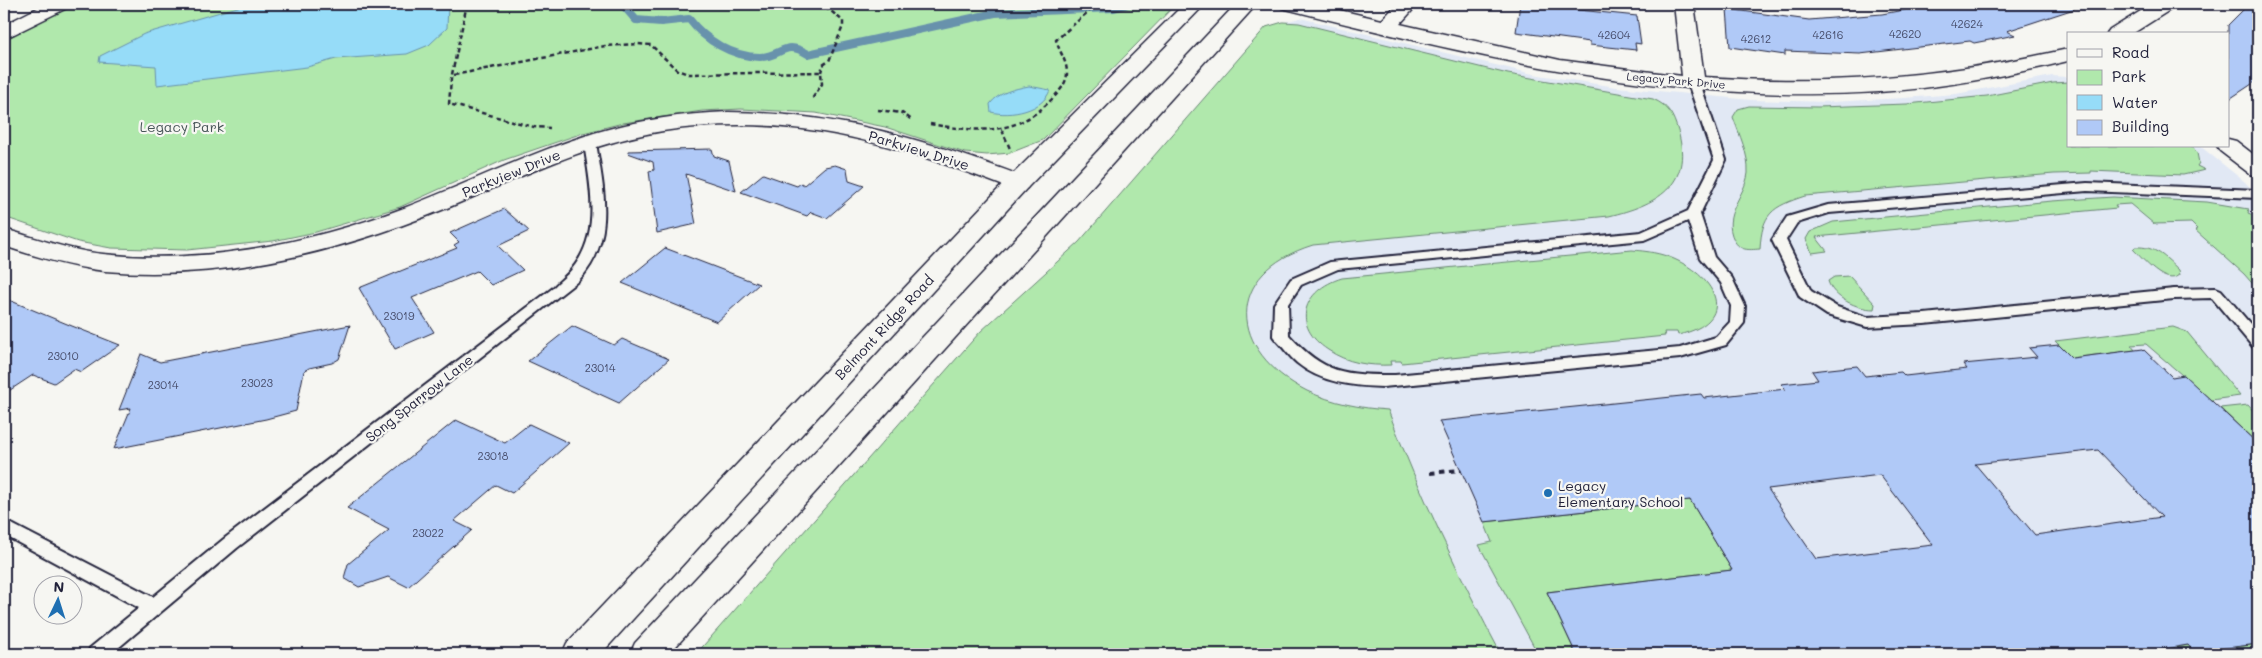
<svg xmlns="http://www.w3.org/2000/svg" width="2262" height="658" viewBox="0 0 2262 658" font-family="Mali,sans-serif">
	<rect width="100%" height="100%" fill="#f6f6f2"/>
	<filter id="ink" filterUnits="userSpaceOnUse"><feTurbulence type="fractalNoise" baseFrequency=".02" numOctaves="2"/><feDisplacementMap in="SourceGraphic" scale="10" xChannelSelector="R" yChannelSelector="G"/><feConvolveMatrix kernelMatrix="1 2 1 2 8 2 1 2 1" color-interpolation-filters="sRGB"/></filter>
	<g filter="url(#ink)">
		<path fill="#e1e8f4" d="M1300 18 1533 74 1616 87 1751 100 1831 102 1904 98 1956 94 2052 76 2066 77H2068V146H2200L2245 182 2258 196V654H696L980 332 1079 242 1259 35 1266 27Z"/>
		<g fill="#b0e8ac" stroke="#698574">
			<path d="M75 4H1176L1043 140 1010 153 987 155 965 153 885 127 816 113 741 109 702 111 623 123 583 133 504 160 400 207 316 232 273 241 187 250 111 248 78 242 4 217V40Z"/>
			<path d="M1283 22 1299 23 1508 74 1653 99C1669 106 1673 115 1678 131 1694 186 1655 205 1609 216L1313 245C1223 273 1228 351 1307 391 1333 403 1360 408 1388 410 1420 495 1459 575 1501 654H696L980 332 1079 242 1266 27Z"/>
			<path d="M2068 82V146H2192L2197 153 2199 163 2197 166 2205 170 2183 175 2091 171V173L2054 174 1805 196C1772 207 1762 213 1760 249 1748 250 1740 251 1734 240 1721 214 1745 197 1748 173 1749 155 1739 134 1733 117L1738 109 1749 106 1818 107 1907 104 1987 96 2053 83Z"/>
			<path d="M2113 197 2207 202 2249 209 2248 213 2258 217V290L2244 274 2195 230 2197 229 2191 223 2154 224 2130 204 2115 205 2117 208 1816 237 1827 251 1812 253 1806 239 1810 232 1833 222 2052 201Z"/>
			<path d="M2135 247C2156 246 2165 257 2179 270L2180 275C2165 287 2143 259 2133 249Z"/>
			<path d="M1632 250C1646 251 1661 253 1674 259 1717 278 1739 321 1678 335L1677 332H1664L1665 336 1402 363 1401 361H1390L1391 365C1369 366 1347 363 1328 350 1291 326 1302 290 1342 278Z"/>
			<path d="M1849 276 1875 304 1874 309C1857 309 1833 298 1828 281L1834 277Z"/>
			<path d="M2173 327 2187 332 2240 396 2211 400 2146 344 2131 345 2135 350 2072 358 2055 341Z"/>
			<path d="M2248 405 2258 416V444L2220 408Z"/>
			<path d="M1690 500 1732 570 1547 592 1576 654H1538L1479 545 1492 542 1484 522Z"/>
			<path d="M2258 644V654H2135L2188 645 2195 652Z"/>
		</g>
		<g fill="#96dcf8" stroke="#6892ac">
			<path d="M248 4H448L447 28 429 45 407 54 336 59 307 67 157 85 156 66 99 62 100 56 144 34Z"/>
			<path d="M1029 86 1050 90C1043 111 1010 117 991 112L990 104C999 92 1014 89 1029 86Z"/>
		</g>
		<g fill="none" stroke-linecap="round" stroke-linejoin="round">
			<path stroke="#6892ac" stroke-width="8" d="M622 4 636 20 661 22 689 19C705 40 732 57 760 57 782 57 783 39 808 54L995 13 1114 8 1129 4"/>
		</g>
		<g fill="#b0c9f7" stroke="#22223b" fill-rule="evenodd">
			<path d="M1520 4H1570L1569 9 1637 16 1641 44 1635 43 1636 50 1590 45V42L1516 32Z"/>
			<path d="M1936 4H2074V9L2007 31 2015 35 1974 43 1970 41 1860 54 1785 51V55L1730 47 1727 9 1809 20 1882 14Z"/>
			<path d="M2249 4H2258V80L2228 100V25Z"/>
			<path d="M712 149 714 156 729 161 736 191 686 174 696 224 657 233 649 171 654 170 653 162 628 153V151Z"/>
			<path d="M835 165 847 169 849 181 864 186 827 218 811 212 807 216 741 192 763 174 797 186 801 183 804 185 825 167Z"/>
			<path d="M504 209 529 231 498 246 523 270 491 285 477 271 412 298 434 332 395 349 359 288 457 248 454 245 459 242 450 233Z"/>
			<path d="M665 248 759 284 717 322 622 283Z"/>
			<path d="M4 298 72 326 120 345 81 372 74 369 54 383 33 375 4 394Z"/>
			<path d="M350 325 339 359 332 363 309 368 304 371 296 411 266 419 114 449 131 408 119 410 141 354 160 362Z"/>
			<path d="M572 326 614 345 622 339 669 359 619 403 528 361Z"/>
			<path d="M2059 345 2072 358 2143 349 2172 377 2184 375 2258 444V644L2194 652 2188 645 2135 654H1576L1547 592 1732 570 1690 500 1484 522 1439 421 1701 394 1704 398 1786 389 1781 384 1818 380 1812 371 1857 366 1865 376 1901 372 1905 376 1967 369 1963 364 2037 357 2029 348ZM2098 450 2162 517 2035 535 1975 464ZM1880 475 1933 545 1816 559 1768 489Z"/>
			<path d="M456 420 505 443 529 424 569 443 512 493 496 485 454 521 472 530 408 587 388 577 359 587 344 578 348 564 389 530 347 508Z"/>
		</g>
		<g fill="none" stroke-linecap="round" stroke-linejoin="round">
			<defs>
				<g id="lane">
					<path d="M1694 79 1700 83 1726 160 1700 214 1714 257 1732 278 1745 306 1744 323 1726 345 1680 358 1383 387C1353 386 1321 383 1297 363 1289 356 1283 347 1276 340L1273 336 1274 304 1291 279 1330 262 1641 232 1688 211 1714 160 1688 83ZM1688 221 1700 258 1721 283 1731 306 1730 322 1716 337 1680 348 1395 375C1344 375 1324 374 1289 335L1288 304 1301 285 1338 269 1644 240Z"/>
					<path d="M590 139 596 143C604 191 616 242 578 281L237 548 111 654H88L90 648 139 608 4 535V520L153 597 225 538 553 288C559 281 567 276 572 269 602 233 590 185 584 143Z"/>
					<path d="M2087 183 2258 190V198L2087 191 1829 213 1797 223 1786 240 1811 291 1837 307 1867 317 1924 314 2174 289 2216 288 2221 290 2258 333V348L2253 347 2212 298 2174 299 1924 324 1867 327 1827 315 1800 297 1772 240 1787 217 1828 205Z"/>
				</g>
				<g id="street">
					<path d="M45 4H70L67 8 4 39V25Z"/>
					<path d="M1279 4H1314L1382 20 1397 4H1418L1400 24 1560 60 1682 76 1674 4H1694L1704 77C1833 86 1942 77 2068 49V61C2006 76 1943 88 1879 92 1672 105 1481 58 1282 8Z"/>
					<path d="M2152 4H2176L2173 8 2132 34H2107L2110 30Z"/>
					<path d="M728 112C839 113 924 139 1027 178L1030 183 1027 188 1018 190 1009 188C893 143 790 111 663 131 587 143 517 179 447 208 340 252 221 281 105 271 70 267 37 257 4 246V229C37 238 68 250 103 254 203 265 310 243 404 208 467 184 529 153 594 133 638 120 682 114 728 112Z"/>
					<path d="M2228 139 2236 141 2258 158V176L2250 174 2220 151 2217 146H2228Z"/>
				</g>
				<g id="secondary">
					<path d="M1184 4H1205L1027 188 601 654H562L567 643 1009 178Z"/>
					<path d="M1236 4H1257L669 654H630L635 643Z"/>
				</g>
			</defs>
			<use href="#lane" stroke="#22223b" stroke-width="4"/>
			<use href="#street" stroke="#22223b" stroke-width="3"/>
			<use href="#secondary" stroke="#22223b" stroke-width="3"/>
			<g stroke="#22223b" stroke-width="2.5" stroke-dasharray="4.5 3" stroke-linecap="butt">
				<path d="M467 4 451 79 449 104 534 127 550 128"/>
				<path d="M714 4 737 6 756 4"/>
				<path d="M821 72 823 65 829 61 843 26V21L826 7 827 4"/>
				<path d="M454 75 605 46 638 44 651 45 677 70 688 74 821 72 822 84 812 99"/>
				<path d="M878 110 902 113 912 120"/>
				<path d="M930 124C978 132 1016 137 1052 99 1059 92 1067 83 1067 73 1067 61 1059 51 1056 40L1097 4"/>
				<path d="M1002 130 1011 151"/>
			</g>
			<path stroke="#22223b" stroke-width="4" stroke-dasharray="5.5 4.5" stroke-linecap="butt" d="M1430 473 1461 470"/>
			<use href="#lane" fill="#f6f6f2" fill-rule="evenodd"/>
			<use href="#street" fill="#f6f6f2" fill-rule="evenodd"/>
			<use href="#secondary" fill="#f6f6f2" fill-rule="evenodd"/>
		</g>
	</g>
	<circle fill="#1f6fb2" stroke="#f6f6f2" stroke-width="2" cx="1548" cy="493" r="5"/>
	<g text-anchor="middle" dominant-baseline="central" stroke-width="4.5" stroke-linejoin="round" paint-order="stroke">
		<g font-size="11" fill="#464c6a">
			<text x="1967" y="23">42624</text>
			<text x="1905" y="33">42620</text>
			<text x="1614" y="34">42604</text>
			<text x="1828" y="34">42616</text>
			<text x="1756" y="38">42612</text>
			<text x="399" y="315">23019</text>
			<text x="63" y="355">23010</text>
			<text x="600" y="367">23014</text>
			<text x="257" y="382">23023</text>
			<text x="163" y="384">23014</text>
			<text x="493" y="455">23018</text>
			<text x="428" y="532">23022</text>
		</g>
		<g font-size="11" fill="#22223b" stroke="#f6f6f2">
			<text transform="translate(1676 80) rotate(5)">Legacy Park Drive</text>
		</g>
		<g font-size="14" fill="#465457" stroke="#f6f6f2">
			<text x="182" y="126">Legacy Park</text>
		</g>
		<g font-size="14" fill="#22223b" stroke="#f6f6f2">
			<text transform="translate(919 150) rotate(17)">Parkview Drive</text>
			<text transform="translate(511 173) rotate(-22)">Parkview Drive</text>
			<text transform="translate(884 327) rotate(-47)">Belmont Ridge Road</text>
			<text transform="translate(419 398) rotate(-38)">Song Sparrow Lane</text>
		</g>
		<g font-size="14" fill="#22223b" stroke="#f6f6f2" text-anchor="start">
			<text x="1558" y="485">Legacy<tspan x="1558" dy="16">Elementary School</tspan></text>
		</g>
	</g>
	<rect width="2262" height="658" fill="none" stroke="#f6f6f2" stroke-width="20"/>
	<rect x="10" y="10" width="2242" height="638" fill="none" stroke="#22223b" stroke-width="2" filter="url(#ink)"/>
	<rect x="2067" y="32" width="162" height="115" fill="#f6f6f2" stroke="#a1a1a9"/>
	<rect x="2077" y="49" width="25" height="8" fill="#f6f6f2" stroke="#a1a1a9"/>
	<text x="2112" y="58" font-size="15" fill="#22223b">Road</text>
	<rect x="2077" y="70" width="25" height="15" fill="#b0e8ac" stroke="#a1a1a9"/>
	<text x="2112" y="82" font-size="15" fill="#22223b">Park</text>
	<rect x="2077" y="95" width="25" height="15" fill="#96dcf8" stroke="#a1a1a9"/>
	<text x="2112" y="108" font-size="15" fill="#22223b">Water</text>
	<rect x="2077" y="120" width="25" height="15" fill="#b0c9f7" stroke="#a1a1a9"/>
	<text x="2112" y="132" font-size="15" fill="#22223b">Building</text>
	<g transform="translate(58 600) rotate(4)"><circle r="24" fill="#f6f6f2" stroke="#a1a1a9"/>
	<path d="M0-4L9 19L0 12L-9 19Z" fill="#1f6fb2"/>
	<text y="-8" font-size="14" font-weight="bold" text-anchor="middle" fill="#22223b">N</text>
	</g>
</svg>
